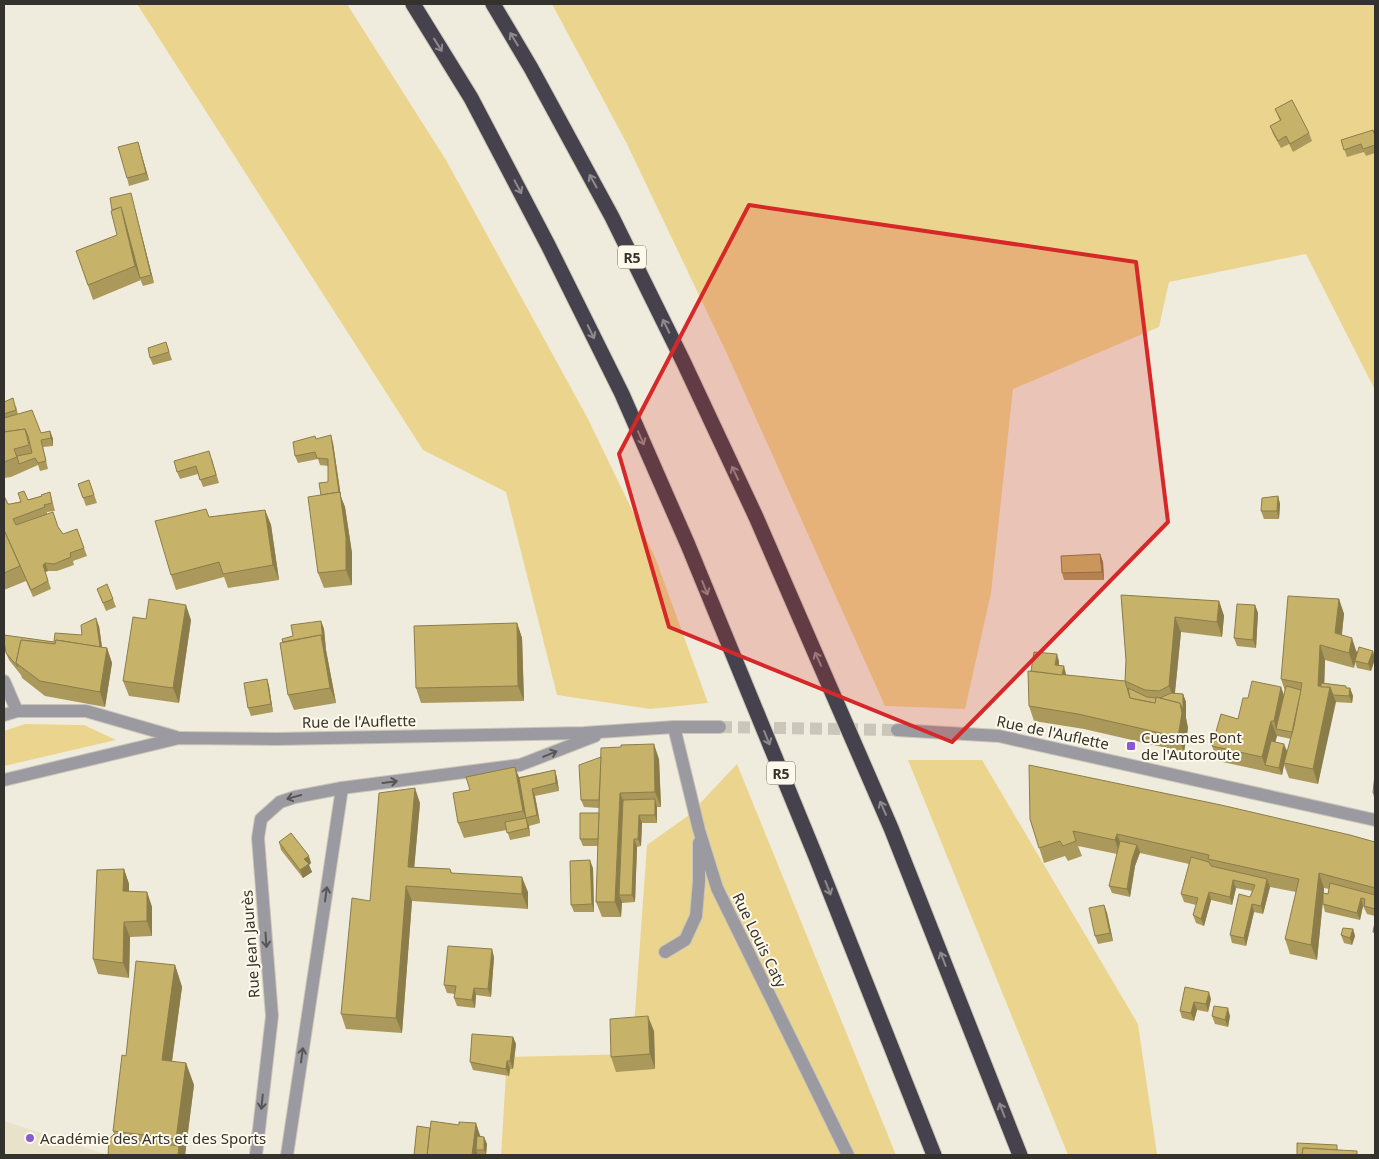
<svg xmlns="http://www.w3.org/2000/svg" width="1379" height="1159" viewBox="0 0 1379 1159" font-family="'Noto Sans',sans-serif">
	<rect width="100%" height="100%" fill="#f0ecdd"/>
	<path fill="#e8e2cb" d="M4 1121 108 1155H4Z"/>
	<g fill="#ebd58e">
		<path d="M137 4H347L446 160 587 417 655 557 708 703 650 709 557 695 506 492 423 450Z"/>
		<path d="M552 4H1375V390L1306 254 1169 282 1159 327 1013 389 991 593 965 709 885 706 728 356 626 142Z"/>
		<path d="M25 724 84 725 116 740 4 766V731Z"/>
		<path d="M908 760H982L1138 1024 1157 1154 1192 1155H1068Z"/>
		<path d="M737 764 896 1155H501L507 1057 632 1054 647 845 689 815Z"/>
	</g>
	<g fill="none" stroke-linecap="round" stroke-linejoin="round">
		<path stroke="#cac7ba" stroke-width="12" stroke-dasharray="12 6" stroke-linecap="butt" d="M720 727 897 730"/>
		<defs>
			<g id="minor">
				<path d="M4 681 17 711"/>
				<path d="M4 715 17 711H86L176 737"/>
				<path d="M674 727 699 830 717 888 848 1155"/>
				<path d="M897 730 999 736 1375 820"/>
				<path d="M4 780 179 738 277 739 584 733 674 727H720"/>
				<path d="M665 952 685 940 696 916 699 881V843"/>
				<path d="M256 1155 272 1016 258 838 261 819 280 802 295 797 342 788 520 765 595 736"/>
				<path d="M287 1155 342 788"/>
			</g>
			<g id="highway">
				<path d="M413 4 471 98 548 245 622 394 688 545 816 857 934 1155"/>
				<path d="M493 4 531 68 612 217 683 361 756 517 891 828 1020 1155"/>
			</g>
		</defs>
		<use href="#minor" stroke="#cac7ba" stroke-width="14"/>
		<use href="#highway" stroke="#cac7ba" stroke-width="17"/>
		<use href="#minor" stroke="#9c9aa1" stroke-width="12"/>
		<use href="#highway" stroke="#45414d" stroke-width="15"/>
	</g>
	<g fill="#ab995b" fill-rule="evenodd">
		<path d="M1275 109 1309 133 1312 141 1293 152 1289 144 1281 148 1273 134 1270 126 1280 121Z"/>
		<path d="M1375 135V153L1366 156 1364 152 1347 157 1341 140Z"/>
		<path d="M138 142 149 180 129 186 127 178Z"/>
		<path d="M133 201 154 283 143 286 140 279 141 280 93 300 76 251 117 235Z"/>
		<path d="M166 342 172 360 153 365 150 358Z"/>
		<path d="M4 402 16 406 18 414 41 433 50 431 53 439V446L43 447 48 469 40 471 38 465 11 477 4 478Z"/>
		<path d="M316 439 333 443 341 497 345 507 352 553V585L324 588 318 573 328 482V466L320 465 318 459 298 463 295 456Z"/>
		<path d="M212 459 219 483 203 487 198 474 180 479 177 472Z"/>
		<path d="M89 480 97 503 86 506 78 484Z"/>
		<path d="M50 492 55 511 47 512V514L59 528 63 534 77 529 87 556 73 561 74 565 57 571H48L45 572 51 589 33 597 26 581 4 590V496L8 504H10L42 496Z"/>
		<path d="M1278 496 1280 504 1279 519H1264L1261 511Z"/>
		<path d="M206 509 209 517 265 510 271 525 279 580 228 588 224 577 176 590 171 575Z"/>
		<path d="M1100 554 1103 562 1104 580H1064L1062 573Z"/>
		<path d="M97 589 113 599 116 607 106 611Z"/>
		<path d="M1121 595 1219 601 1224 616 1222 637 1181 632 1175 693 1183 694 1186 702V718L1188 728 1184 752 1084 729 1034 721 1029 706 1031 671 1059 661V666L1066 674V675L1125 681 1126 660Z"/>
		<path d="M1339 599 1344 614 1342 635 1357 652 1373 651 1375 659 1371 671 1357 668 1355 662 1354 668 1325 660 1324 683 1346 686V688H1350L1353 696 1352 703 1335 702 1318 784 1289 778 1284 765 1282 775 1218 761 1212 746 1238 719 1248 698 1281 687 1284 695 1285 691 1281 679ZM1277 736 1291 739 1287 751 1275 742Z"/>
		<path d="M1255 605 1258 613 1256 648 1237 646 1234 638Z"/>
		<path d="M146 619 191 620 179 703 129 696 123 681Z"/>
		<path d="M321 621 324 629 326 650 336 703 294 710 288 695 283 642Z"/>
		<path d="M517 623 522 638 524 701 421 703 416 688Z"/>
		<path d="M99 626 102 647 107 648 112 663 105 707 45 696 22 678 21 675 9 660 6 653 82 635Z"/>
		<path d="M267 679 269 686 273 712 251 716 248 708Z"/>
		<path d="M659 759 661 807H657V823H642L641 846 637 847 635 902 622 903V902L621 917H602L596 902 598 846H583L580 839 599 813V808L584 807 581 800Z"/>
		<path d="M555 770 557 778 559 791 535 796 540 823 529 826 530 836 510 840 507 830 464 838 458 823 519 777Z"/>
		<path d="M1375 774V801L1373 793Z"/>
		<path d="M420 803 414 867 450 869 452 873 528 892V909L412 901 402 1033 346 1029 341 1014Z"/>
		<path d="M1030 819 1375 842V916L1367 914 1363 906 1360 920 1325 912 1323 904V902L1317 960 1290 954 1285 939 1296 892 1270 887 1263 914 1254 912 1246 946 1232 943 1230 935 1250 897 1252 891 1236 888 1232 905 1211 900 1204 926 1196 923 1193 915 1196 905 1184 902 1181 894 1189 864 1140 853 1135 866 1130 897 1112 893 1109 886 1117 854 1078 846 1082 856 1068 861 1065 856 1044 863ZM1324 888 1329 889 1328 894 1324 893Z"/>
		<path d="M279 842 311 863 309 865 312 872 303 878 281 850Z"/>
		<path d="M593 868 594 912H574L571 905Z"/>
		<path d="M124 869 129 884V891L147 892 152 907V936L130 937 129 978 98 974 93 959Z"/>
		<path d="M1104 905 1107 913 1113 941 1098 944 1095 936Z"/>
		<path d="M1353 929 1355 936 1352 945 1344 943 1341 935Z"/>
		<path d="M494 957 491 997 476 995 475 1008 457 1006 454 998 455 994 447 993 444 985Z"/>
		<path d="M175 965 182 987 172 1062 186 1063 194 1085 185 1155H108L114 1134 113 1131 126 1056Z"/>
		<path d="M1185 987 1211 999 1208 1012 1197 1010 1194 1021 1182 1018 1180 1011Z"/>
		<path d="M1212 1016H1230L1228 1027 1215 1024Z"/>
		<path d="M654 1031 655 1069 616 1072 611 1057Z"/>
		<path d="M513 1037 516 1044 513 1069H510L509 1076 473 1070 470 1062Z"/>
		<path d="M459 1125 480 1137H484L487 1144 486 1155H414L430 1128Z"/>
	</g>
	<g fill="#8b7d4a">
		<path d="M138 142 140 149 149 180 146 173Z"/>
		<path d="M131 193 133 201 154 283 151 275Z"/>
		<path d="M121 207 126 222 141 280 135 266Z"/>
		<path d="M50 431 53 439V446L51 438Z"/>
		<path d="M331 435 333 443 341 497 345 507 352 553V585L346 570 340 500Z"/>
		<path d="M1278 496 1280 504 1279 519 1277 511Z"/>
		<path d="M265 510 271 525 279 580 273 565Z"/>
		<path d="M1100 554 1103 562 1104 580 1102 572Z"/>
		<path d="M45 563 48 571 45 572 51 589 43 565Z"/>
		<path d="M1339 599 1344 614 1340 648 1335 633Z"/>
		<path d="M1219 601 1224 616 1222 637 1217 622Z"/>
		<path d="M186 605 191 620 179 703 173 688Z"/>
		<path d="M1255 605 1258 613 1256 648 1253 640Z"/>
		<path d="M1175 617 1181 632 1174 701 1169 686Z"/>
		<path d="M96 618 99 626 104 662 101 654Z"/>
		<path d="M321 621 324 629 326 650 323 642Z"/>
		<path d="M517 623 522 638 524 701 518 686Z"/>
		<path d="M321 635 326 650 336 703 330 688Z"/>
		<path d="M1352 638 1357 653 1355 661V662L1354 668 1349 653Z"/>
		<path d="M1320 645 1325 660 1324 694 1318 686Z"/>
		<path d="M107 648 112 663 105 707 100 692Z"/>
		<path d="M1373 651 1375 659 1371 671 1368 664Z"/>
		<path d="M1057 654 1059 661 1058 673 1055 665Z"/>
		<path d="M1064 666 1066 674 1064 689 1061 681Z"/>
		<path d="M267 679 269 686 273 712 271 704Z"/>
		<path d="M1281 687 1286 702 1276 729 1274 721Z"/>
		<path d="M1330 687 1336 702 1318 784 1313 769Z"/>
		<path d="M1350 688 1353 696 1352 703 1349 696Z"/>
		<path d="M1183 694 1186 702V718L1188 728 1184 752 1178 737 1180 703Z"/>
		<path d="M1271 721 1277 736 1269 766 1265 765 1262 757Z"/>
		<path d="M654 744 659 759 661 807 655 792Z"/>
		<path d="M1284 744 1287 751 1284 763V765L1282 775 1279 768Z"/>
		<path d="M515 767 521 782 526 818 529 826 530 836 528 828 526 818 523 811Z"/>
		<path d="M555 770 557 778 559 791 556 783Z"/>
		<path d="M415 788 420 803 413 882 408 867Z"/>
		<path d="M532 789 535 796 540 823 537 815Z"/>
		<path d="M620 793 626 808 619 895 622 902 621 917 615 902Z"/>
		<path d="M655 799 657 807V823L655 815Z"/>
		<path d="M639 815 642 823 641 846 638 839Z"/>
		<path d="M1117 834 1123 849 1120 855 1115 840Z"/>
		<path d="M634 839 637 847 635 902 632 895Z"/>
		<path d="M1137 845 1140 852 1135 866 1130 897 1127 889 1132 859Z"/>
		<path d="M309 856 311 863 309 865 312 872 303 878 300 870 304 859Z"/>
		<path d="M590 860 593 868 594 912 592 904Z"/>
		<path d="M124 869 129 884V906L123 891Z"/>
		<path d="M1319 873 1324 888 1317 960 1311 945Z"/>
		<path d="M522 877 528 892V909L522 894Z"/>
		<path d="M1267 879 1270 887 1263 914 1261 906Z"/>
		<path d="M1233 880 1236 888 1232 905 1230 897Z"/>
		<path d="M406 886 412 901 402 1033 396 1018Z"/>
		<path d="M147 892 152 907V936L147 921Z"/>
		<path d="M1209 892 1211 900 1204 926 1201 919Z"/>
		<path d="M1361 898 1363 906 1360 920 1357 913Z"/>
		<path d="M1252 904 1254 912 1246 946 1244 938Z"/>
		<path d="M1104 905 1107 913 1113 941 1110 933Z"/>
		<path d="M124 922 130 937 129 978 123 963Z"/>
		<path d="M1353 929 1355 936 1352 945 1350 938Z"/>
		<path d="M492 949 494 957 491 997 488 989Z"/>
		<path d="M175 965 182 987 169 1082 162 1060Z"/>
		<path d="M474 988 476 995 475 1008 472 1000Z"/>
		<path d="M1209 992 1211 999 1208 1012 1206 1004Z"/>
		<path d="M1194 1002 1197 1010 1194 1021 1191 1013Z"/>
		<path d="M1228 1008 1230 1016 1228 1027 1225 1020Z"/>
		<path d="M648 1016 654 1031 655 1069 650 1054Z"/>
		<path d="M513 1037 516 1044 513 1069 510 1061Z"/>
		<path d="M507 1061 510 1069 509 1076 506 1069Z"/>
		<path d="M186 1063 194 1085 185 1155H178L179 1146 176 1139Z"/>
		<path d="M476 1123 481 1138 476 1150 478 1155H472Z"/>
		<path d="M484 1137 487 1144 486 1155 484 1150Z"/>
	</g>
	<g fill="#c7b26a" stroke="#8b7d4a">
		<path d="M1292 100 1309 133 1290 144 1286 136 1278 141 1270 126 1281 120 1275 109Z"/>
		<path d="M1373 130 1375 136V145L1363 149 1361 144 1344 150 1341 140Z"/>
		<path d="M138 142 146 173 127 178 118 147Z"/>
		<path d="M131 193 151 275 140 278 123 214 121 207 112 210 110 198Z"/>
		<path d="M121 207 135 266 88 285 76 251 117 235 111 211Z"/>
		<path d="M166 342 169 352 150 358 148 348Z"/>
		<path d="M13 398 16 410 4 414V402Z"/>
		<path d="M32 410 41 433 50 431 51 438 41 440 46 461 38 463 35 458 19 464 17 456 32 453 28 436 25 429 4 432V418Z"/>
		<path d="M25 429 29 445 14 449 17 457 4 462V432Z"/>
		<path d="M331 435 339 492 321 495 319 483 328 482V459L317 458 315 452 295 456 293 442 315 436 316 439Z"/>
		<path d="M209 451 216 475 200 480 196 466 177 472 174 461Z"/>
		<path d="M89 480 94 495 83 498 78 484Z"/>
		<path d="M24 491 28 500 42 496 41 495 50 492 52 503 44 505 45 507 13 519 16 525 53 512 58 527 63 534 77 529 84 548 70 553 71 557 54 564 45 563 43 565 48 581 31 590 4 530V496L8 504H10L21 502 18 493Z"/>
		<path d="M340 492 346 538V570L318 573 308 497Z"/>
		<path d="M1278 496 1277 511H1261L1262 498Z"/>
		<path d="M206 509 209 517 265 510 273 565 223 574 219 562 171 575 155 521Z"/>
		<path d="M4 530 20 566 4 573Z"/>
		<path d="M1100 554 1102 572 1062 573 1061 556Z"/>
		<path d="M107 584 113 599 103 603 97 589Z"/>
		<path d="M1121 595 1219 601 1217 622 1175 617 1169 686 1159 691 1145 690 1125 681 1130 698 1155 703 1156 697 1180 703 1182 713 1178 737 1078 714 1029 706 1028 671 1125 681 1126 660Z"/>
		<path d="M1288 596 1339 599 1335 633 1352 638 1349 653 1320 645 1318 686 1330 687 1313 769 1284 763 1294 726 1302 683 1281 679Z"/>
		<path d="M149 599 186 605 173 688 123 681 133 617 146 619Z"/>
		<path d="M1237 604 1255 605 1253 640 1234 638Z"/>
		<path d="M96 618 100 647 56 640 55 644 21 640 16 663 18 667 6 653 4 641V635L54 642 55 633 82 635 81 625Z"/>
		<path d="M321 621 323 642 321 635 283 642 282 639 293 636 291 625Z"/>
		<path d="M517 623 518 686 416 688 414 626Z"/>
		<path d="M321 635 330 688 288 695 280 643Z"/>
		<path d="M21 640 55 644 56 640 107 648 100 692 40 681 16 663Z"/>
		<path d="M1359 647 1373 651 1368 664 1355 661Z"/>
		<path d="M1034 652 1057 654 1055 665 1064 666 1062 675 1031 671Z"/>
		<path d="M267 679 271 704 248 708 244 683Z"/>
		<path d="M1252 681 1281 687 1274 721H1271L1262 757 1212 746 1221 714 1238 719 1243 698H1248Z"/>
		<path d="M1321 683 1346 686V688H1350L1349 696 1333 695 1330 687H1321Z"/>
		<path d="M1286 686 1301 690 1292 732 1276 729Z"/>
		<path d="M1128 688 1147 697 1156 698 1155 703 1130 698Z"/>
		<path d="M1171 693 1183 694V710L1180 703 1160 698Z"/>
		<path d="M1271 741 1284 744 1279 768 1265 765Z"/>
		<path d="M654 744 655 792 620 793 615 902H596L601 748 621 747V745Z"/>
		<path d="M601 757 599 800H581L579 765Z"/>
		<path d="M1029 765 1221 805 1350 835 1375 842V888L1319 873 1311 945 1285 939 1299 879 1208 859 1209 855 1117 834 1115 840 1073 831 1076 841 1063 846 1060 841 1039 848 1030 819Z"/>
		<path d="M515 767 523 811 458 823 453 793 470 790 466 777Z"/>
		<path d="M555 770 556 783 532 789 537 815 526 818 519 778Z"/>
		<path d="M1375 774V794L1373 793Z"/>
		<path d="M415 788 408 867 450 869 451 873 522 877V894L406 886 396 1018 341 1014 352 898 370 901 379 793Z"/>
		<path d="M655 799V815H639L638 839H634L632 895H619L623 800Z"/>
		<path d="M580 813H599L598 839H580Z"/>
		<path d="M526 818 528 828 507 833 505 822Z"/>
		<path d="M291 833 309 856 304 859 309 864 300 870 279 842Z"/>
		<path d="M1120 841 1137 845 1132 859 1127 889 1109 886Z"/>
		<path d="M1191 857 1209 862 1211 866 1267 879 1261 906 1252 904 1244 938 1230 935 1239 894 1250 897 1255 885 1233 880 1230 897 1209 892 1201 919 1193 915 1198 898 1181 894Z"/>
		<path d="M590 860 592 904 571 905 570 861Z"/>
		<path d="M124 869 123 891 147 892V921L124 922 123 963 93 959 97 870Z"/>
		<path d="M1330 883 1375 895V909L1364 906 1365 899 1361 898 1357 913 1323 904V893L1328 894Z"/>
		<path d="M1104 905 1110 933 1095 936 1089 908Z"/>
		<path d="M1375 922V933L1373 932Z"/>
		<path d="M1343 928 1353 929 1350 938 1341 935Z"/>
		<path d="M448 946 492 949 488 989 474 988 472 1000 454 998 456 986 444 985Z"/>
		<path d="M136 961 175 965 162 1060 186 1063 176 1139 113 1131 122 1055 126 1056Z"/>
		<path d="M1185 987 1209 992 1206 1004 1194 1002 1191 1013 1180 1011Z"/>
		<path d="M1214 1006 1228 1008 1225 1020 1212 1016Z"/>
		<path d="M648 1016 650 1054 611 1057 610 1019Z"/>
		<path d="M472 1034 513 1037 510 1061H507L506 1069 470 1062Z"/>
		<path d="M431 1121 459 1125V1122L476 1123 472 1155H427Z"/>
		<path d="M417 1126 430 1128 427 1155H414Z"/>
		<path d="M114 1134 116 1138 179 1146 178 1155H108L109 1139Z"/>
		<path d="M477 1136 484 1137V1150H476Z"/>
		<path d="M1297 1143 1337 1145V1150L1303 1148 1302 1155H1297Z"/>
		<path d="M1303 1148 1357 1151V1155H1302Z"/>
	</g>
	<defs><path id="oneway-shaft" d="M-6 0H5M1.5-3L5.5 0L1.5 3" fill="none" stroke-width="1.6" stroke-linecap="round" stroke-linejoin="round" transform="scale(1.25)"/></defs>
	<g stroke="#8f8b8c">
		<use href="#oneway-shaft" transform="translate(514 39) rotate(-121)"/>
		<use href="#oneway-shaft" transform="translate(438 45) rotate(58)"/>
		<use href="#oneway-shaft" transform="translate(593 181) rotate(-119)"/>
		<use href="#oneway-shaft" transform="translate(518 187) rotate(62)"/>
		<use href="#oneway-shaft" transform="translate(666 326) rotate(-116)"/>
		<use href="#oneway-shaft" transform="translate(591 332) rotate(64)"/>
		<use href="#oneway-shaft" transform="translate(641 438) rotate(66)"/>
		<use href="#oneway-shaft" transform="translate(735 473) rotate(-115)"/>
		<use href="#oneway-shaft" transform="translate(705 588) rotate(68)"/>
		<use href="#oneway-shaft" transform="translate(818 659) rotate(-114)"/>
		<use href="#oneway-shaft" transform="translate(767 738) rotate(68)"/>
		<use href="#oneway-shaft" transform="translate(883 808) rotate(-114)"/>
		<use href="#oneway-shaft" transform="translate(828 888) rotate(69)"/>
		<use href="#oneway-shaft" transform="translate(943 959) rotate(-111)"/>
		<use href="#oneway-shaft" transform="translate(1002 1110) rotate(-111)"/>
	</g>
	<g stroke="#585655">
		<use href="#oneway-shaft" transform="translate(550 754) rotate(-22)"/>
		<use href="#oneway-shaft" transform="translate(390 782) rotate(-7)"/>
		<use href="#oneway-shaft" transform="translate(294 797) rotate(165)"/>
		<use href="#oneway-shaft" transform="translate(326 894) rotate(-82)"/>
		<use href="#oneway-shaft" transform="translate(266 940) rotate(86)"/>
		<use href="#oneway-shaft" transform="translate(302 1055) rotate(-82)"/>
		<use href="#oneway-shaft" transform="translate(262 1102) rotate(96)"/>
	</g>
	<path fill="#d62828" fill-opacity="0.2" stroke="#d62828" stroke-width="4" stroke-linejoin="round" d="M749 205 1136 262 1168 522 952 742 669 627 619 454Z"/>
	<g fill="#8b5ad3" stroke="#fef9ea" stroke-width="2">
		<rect x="1126" y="741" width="10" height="10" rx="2.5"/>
		<circle cx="30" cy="1138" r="5"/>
	</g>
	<g text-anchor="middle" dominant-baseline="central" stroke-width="4" stroke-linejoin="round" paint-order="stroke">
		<g fill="#fef9ea" stroke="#706e65" stroke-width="1">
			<rect x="618" y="245.5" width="28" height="23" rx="4"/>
			<rect x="767" y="761.5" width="28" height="23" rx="4"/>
		</g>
		<g font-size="14" font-weight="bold" fill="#33322c">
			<text x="632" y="257">R5</text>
			<text x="781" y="773">R5</text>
		</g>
		<g font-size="15" fill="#33322c" stroke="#fef9ea">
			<text transform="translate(359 721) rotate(-1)">Rue de l'Auflette</text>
			<text transform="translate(1053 732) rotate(12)">Rue de l'Auflette</text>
			<text transform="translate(760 940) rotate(64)">Rue Louis Caty</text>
			<text transform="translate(250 944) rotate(-94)">Rue Jean Jaurès</text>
		</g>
		<g font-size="15" fill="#33322c" stroke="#fef9ea" text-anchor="start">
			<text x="1141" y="737">Cuesmes Pont<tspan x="1141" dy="17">de l'Autoroute</tspan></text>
			<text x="40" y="1138">Académie des Arts et des Sports</text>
		</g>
	</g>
	<rect width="1379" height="1159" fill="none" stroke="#33322c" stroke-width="10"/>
</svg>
